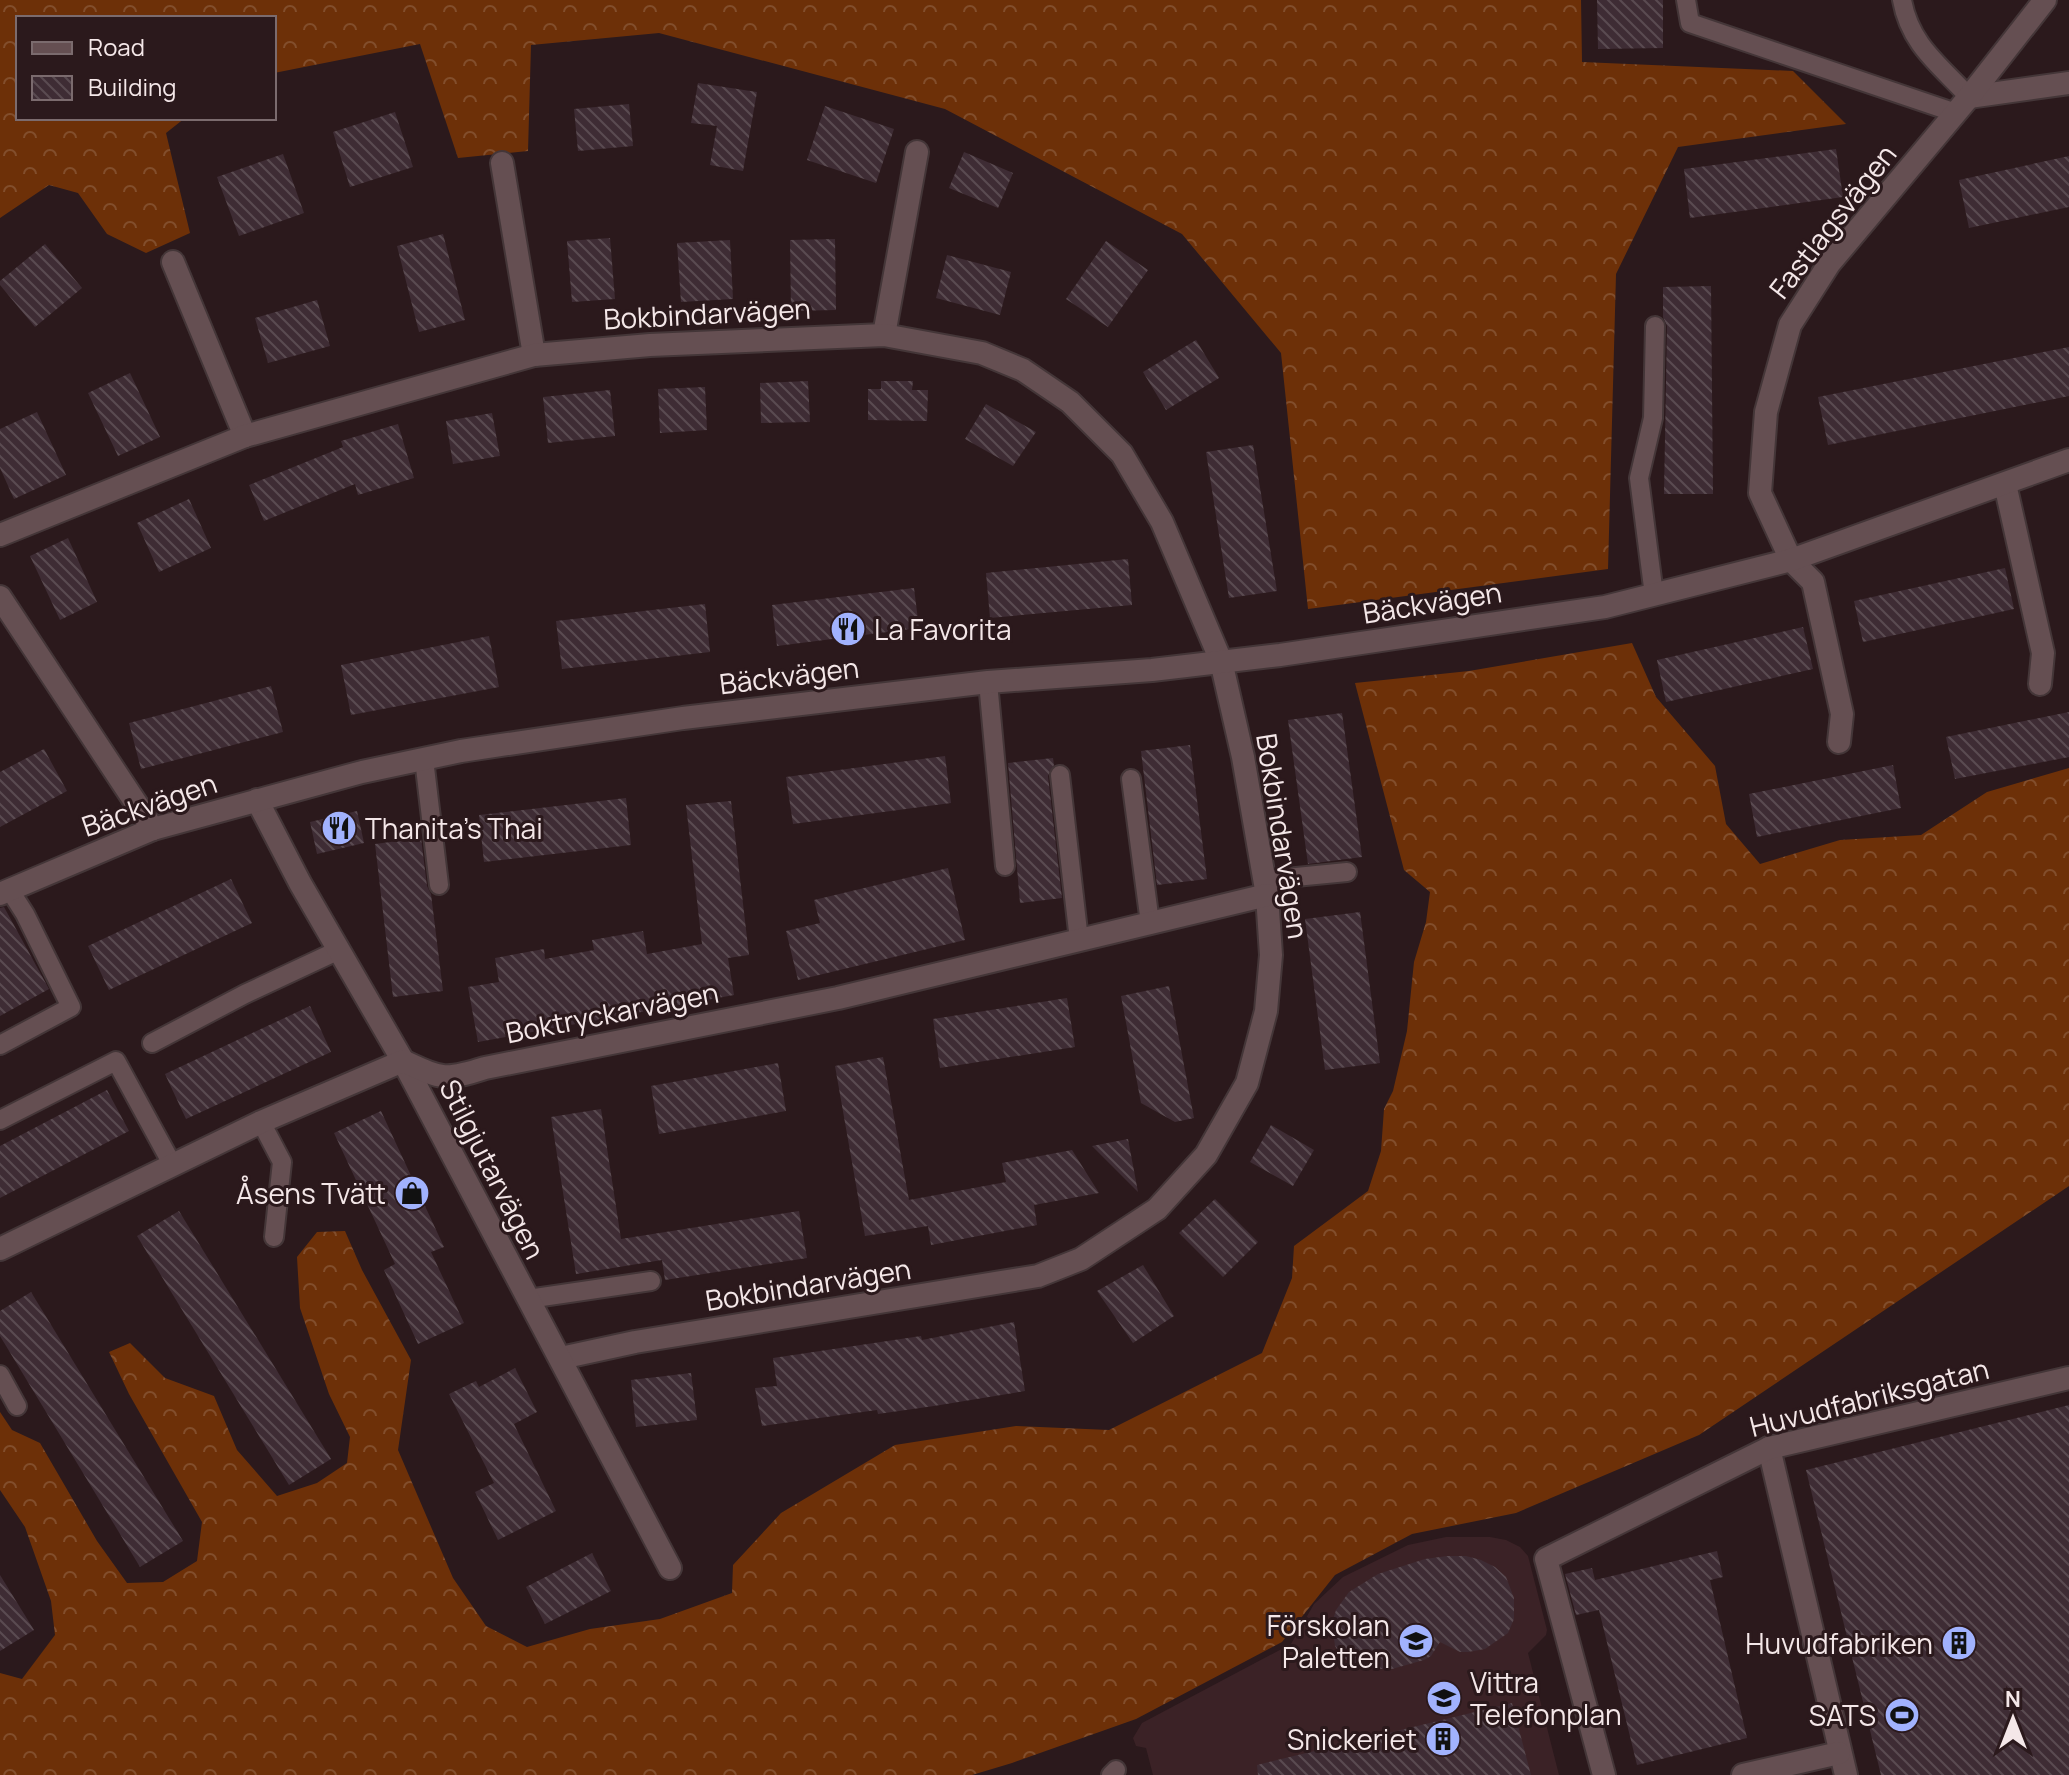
<svg xmlns="http://www.w3.org/2000/svg" width="2069" height="1775" viewBox="0 0 2069 1775" font-family="Manrope,sans-serif">
	<defs>
		<pattern id="forest-crowns" width="20" height="18" patternUnits="userSpaceOnUse" patternTransform="scale(2)"><rect width="20" height="18" fill="#6d3008"/><path d="M2 6a3 3 0 1 1 6 0M12 15a3 3 0 1 1 6 0" fill="none" stroke="#824e2c"/></pattern>
		<pattern id="building-back-hatch" width="6" height="6" patternUnits="userSpaceOnUse" patternTransform="scale(2)"><rect width="6" height="6" fill="#3e2c34"/><path d="M-1 5l2 2M0 0l6 6M5-1l2 2" fill="none" stroke="#5a4b51"/></pattern>
	</defs>
	<rect width="100%" height="100%" fill="#2b191c"/>
	<path fill="#3b2226" d="M1446 1537H1490L1506 1540 1520 1547 1528 1556 1547 1630 1546 1635 1528 1653 1559 1775H1153L1146 1748 1136 1746 1133 1738 1142 1723 1291 1644 1314 1604 1343 1577 1408 1545Z"/>
	<g fill="url(#forest-crowns)">
		<path d="M0 0H1581L1582 62 1793 71 1846 124 1678 147 1616 274 1608 569 1308 609 1281 353 1182 234 945 109 659 33 531 45 528 151 458 158 420 44 274 73V18H18V118H185L166 133 190 233 146 253 107 234 78 193 49 185 0 218Z"/>
		<path d="M1632 643 1656 697 1715 766 1726 824 1760 864 1840 840 1921 835 1987 792 2069 768V1186L1699 1435 1516 1513 1412 1534 1335 1575 1282 1642 1136 1719 1012 1763 972 1775H0V1673L22 1679 55 1635 51 1601 25 1527 0 1490V1412L12 1430 40 1443 97 1541 127 1583 163 1582 197 1561 202 1522 129 1394 109 1352 130 1343 165 1378 214 1396 237 1450 277 1496 317 1483 347 1463 350 1437 329 1394 300 1308 297 1257 317 1232 345 1231 362 1270 411 1360 398 1450 453 1578 486 1626 527 1647 590 1629 660 1619 732 1593 733 1565 781 1513 895 1445 1016 1426 1109 1430 1262 1353 1292 1278 1294 1246 1368 1191 1381 1151 1384 1109 1393 1091 1407 1031 1414 962 1426 922 1430 892 1404 870 1355 683 1469 671Z"/>
	</g>
	<g fill="url(#building-back-hatch)">
		<path d="M1597 0H1663V48L1598 49Z"/>
		<path d="M698 83 757 92 743 171 710 165 717 126 691 123Z"/>
		<path d="M629 104 633 146 578 151 574 109Z"/>
		<path d="M825 106 894 129 876 183 807 160Z"/>
		<path d="M395 112 413 167 350 187 333 132Z"/>
		<path d="M1836 149 1843 197 1690 218 1684 169Z"/>
		<path d="M964 152 1013 173 998 208 949 188Z"/>
		<path d="M283 154 304 213 239 236 217 177Z"/>
		<path d="M2069 156V207L1969 228 1959 180Z"/>
		<path d="M443 234 465 320 419 332 397 246Z"/>
		<path d="M610 238 615 299 572 302 567 241Z"/>
		<path d="M835 239 836 310 791 311 790 240Z"/>
		<path d="M730 240 733 299 681 302 677 243Z"/>
		<path d="M1106 241 1148 270 1108 327 1066 299Z"/>
		<path d="M45 244 82 288 35 327 0 285V281Z"/>
		<path d="M947 255 1011 272 1000 315 936 298Z"/>
		<path d="M1711 286 1713 494H1664L1667 326 1663 317V287Z"/>
		<path d="M317 300 330 346 268 363 255 318Z"/>
		<path d="M1196 340 1219 378 1166 410 1143 372Z"/>
		<path d="M2069 347V396L1828 445 1818 397Z"/>
		<path d="M130 373 160 437 118 456 88 393Z"/>
		<path d="M808 381 810 422 761 423 760 383Z"/>
		<path d="M881 381H913L912 390H928L927 421 868 420V389H881Z"/>
		<path d="M705 387 707 430 660 433 658 389Z"/>
		<path d="M610 390 615 436 548 443 543 397Z"/>
		<path d="M986 404 1036 432 1013 466 965 439Z"/>
		<path d="M37 412 66 475 14 499 0 468V429Z"/>
		<path d="M492 413 500 456 453 464 446 421Z"/>
		<path d="M398 424 414 478 358 495 355 484 264 521 249 485 343 447 341 441Z"/>
		<path d="M1253 445 1277 591 1229 598 1206 452Z"/>
		<path d="M189 499 211 548 159 572 137 523Z"/>
		<path d="M68 538 97 602 60 620 30 556Z"/>
		<path d="M1128 559 1132 605 990 618 986 573Z"/>
		<path d="M2005 568 2014 609 1863 642 1854 601Z"/>
		<path d="M914 588 919 628 777 646 772 605Z"/>
		<path d="M705 604 710 652 562 669 556 621Z"/>
		<path d="M1803 627 1813 669 1666 702 1657 660Z"/>
		<path d="M489 636 499 687 351 715 341 665Z"/>
		<path d="M271 686 283 732 141 769 129 723Z"/>
		<path d="M2069 712V757L1955 779 1946 737Z"/>
		<path d="M1342 713 1362 857 1308 864 1288 720Z"/>
		<path d="M1190 745 1207 879 1157 885 1141 751Z"/>
		<path d="M44 749 67 791 0 827V772Z"/>
		<path d="M945 756 951 803 793 824 786 777Z"/>
		<path d="M1053 758 1054 765 1048 776 1062 898 1020 903 1008 763Z"/>
		<path d="M1893 765 1901 808 1757 837 1749 794Z"/>
		<path d="M626 798 631 845 484 862 479 815Z"/>
		<path d="M731 801 749 955 728 958 734 995 478 1042 468 987 499 982 495 958 544 949 545 959 594 950 592 940 643 931 647 954 702 944 686 805Z"/>
		<path d="M357 811 364 843 317 854 310 822Z"/>
		<path d="M421 838 427 886 431 894 443 991 393 997 375 844Z"/>
		<path d="M948 868 965 940 798 980 786 931 820 923 814 900Z"/>
		<path d="M231 879 252 923 109 990 88 946Z"/>
		<path d="M4 907 49 989 0 1016V908Z"/>
		<path d="M1360 912 1380 1063 1325 1070 1305 919Z"/>
		<path d="M1169 986 1194 1118 1175 1122 1141 1103 1121 996Z"/>
		<path d="M1067 998 1075 1047 940 1068 933 1019Z"/>
		<path d="M310 1006 331 1052 186 1119 165 1074Z"/>
		<path d="M883 1057 909 1200 1006 1182 1002 1163 1072 1150 1099 1193 1034 1205 1037 1225 931 1245 928 1226 865 1236 835 1066Z"/>
		<path d="M778 1063 786 1111 659 1134 651 1086Z"/>
		<path d="M107 1090 129 1131 0 1198V1146Z"/>
		<path d="M601 1109 621 1239 799 1211 807 1258 665 1280 662 1260 576 1274 551 1117Z"/>
		<path d="M381 1111 444 1247 431 1252 464 1323 418 1344 384 1270 395 1264 334 1133Z"/>
		<path d="M1271 1125 1314 1150 1293 1186 1250 1162Z"/>
		<path d="M1128 1139 1138 1192 1092 1146Z"/>
		<path d="M1215 1199 1258 1242 1223 1277 1179 1233Z"/>
		<path d="M179 1211 331 1459 289 1485 137 1236Z"/>
		<path d="M1143 1265 1174 1316 1133 1343 1097 1291Z"/>
		<path d="M31 1292 183 1541 140 1567 0 1336V1311Z"/>
		<path d="M1014 1322 1025 1391 934 1406 878 1414 877 1410 762 1426 755 1388 777 1386 773 1358 921 1336 922 1340Z"/>
		<path d="M515 1368 537 1412 514 1424 556 1511 498 1540 475 1492 494 1483 449 1394 476 1381 479 1387Z"/>
		<path d="M691 1373 697 1420 636 1427 631 1380Z"/>
		<path d="M2069 1405V1775H1881L1806 1470Z"/>
		<path d="M1717 1551 1723 1577 1710 1580 1747 1738 1637 1765 1599 1610 1576 1615 1565 1574 1592 1568 1595 1580Z"/>
		<path d="M592 1553 611 1591 545 1624 526 1587Z"/>
		<path d="M1447 1556H1466L1481 1560 1495 1567 1506 1577 1514 1598V1619L1508 1633 1485 1649 1468 1652H1460L1440 1642 1431 1656 1424 1660 1392 1669H1373L1355 1665 1343 1658 1335 1646 1332 1623 1336 1610 1349 1592 1378 1574 1425 1559Z"/>
		<path d="M0 1575 34 1630 0 1651Z"/>
		<path d="M1512 1703 1531 1775H1258L1257 1765Z"/>
	</g>
	<g fill="none" stroke-linecap="round" stroke-linejoin="round">
		<defs>
			<g id="service">
				<path d="M1686 0 1690 23 1956 113"/>
				<path d="M1902 0C1910 45 1940 65 1969 97"/>
				<path d="M1654 595 1639 478 1653 418 1655 326"/>
				<path d="M988 682 1005 866"/>
				<path d="M424 759 439 885"/>
				<path d="M1060 775 1079 940"/>
				<path d="M1131 779 1150 923"/>
				<path d="M1265 880 1347 872"/>
				<path d="M152 1043 245 994 339 950"/>
				<path d="M0 1045 71 1007 25 914 9 889"/>
				<path d="M0 1120 116 1061 172 1164"/>
				<path d="M261 1122 282 1162 274 1237"/>
				<path d="M528 1299 651 1281"/>
				<path d="M0 1375 17 1406"/>
				<path d="M1111 1775 1116 1770"/>
			</g>
			<g id="minor">
				<path d="M1969 97 2069 83"/>
				<path d="M502 163 534 355"/>
				<path d="M173 262 245 436"/>
				<path d="M884 335 917 152"/>
				<path d="M2005 484 2043 653 2040 684"/>
				<path d="M0 535 245 436 534 355 650 345 884 335 982 353 1023 370 1070 402 1122 454 1162 522 1221 661 1243 757 1267 895 1271 955 1266 1011 1247 1083 1206 1155 1157 1209 1081 1259 1038 1276 635 1342 561 1358"/>
				<path d="M0 597 153 829"/>
				<path d="M1839 742 1842 714 1813 582 1791 560 1760 493 1766 412 1790 325 1829 264 1969 97 2045 0"/>
				<path d="M257 800 300 883 403 1061 670 1568"/>
				<path d="M0 1249 261 1122 403 1061C442 1079 444 1081 485 1068L838 998 1267 895"/>
				<path d="M1769 1448 1846 1775"/>
				<path d="M1604 1775 1546 1559 1769 1448 2069 1378"/>
				<path d="M1743 1775 1839 1753"/>
			</g>
			<path id="tertiary" d="M0 894 153 829 362 772 461 751 683 718 988 682 1152 670 1280 655 1605 607 1791 560 2069 460"/>
		</defs>
		<use href="#service" stroke="#443638" stroke-width="22"/>
		<use href="#minor" stroke="#443638" stroke-width="26"/>
		<use href="#tertiary" stroke="#443638" stroke-width="26"/>
		<use href="#service" stroke="#654f52" stroke-width="18"/>
		<use href="#minor" stroke="#654f52" stroke-width="22"/>
		<use href="#tertiary" stroke="#654f52" stroke-width="22"/>
	</g>
	<defs>
		<symbol id="restaurant-disc" viewBox="-11 -11 22 22"><circle r="9.5" fill="#a1b2fd" stroke="#2b191c"/><path d="M-5-6h1v4h1v-4h1v4h1v-4h1v5L-1.5 .5V6h-2V.5L-5-1ZM5-6V6H3V1.5H1.5Q1.5-4 5-6Z" fill="#111"/></symbol>
		<symbol id="shop-disc" viewBox="-11 -11 22 22"><circle r="9.5" fill="#a1b2fd" stroke="#2b191c"/><path d="M-5-2.5h2.3a2.7 3.5 0 0 1 5.4 0H5L5.5 6h-11ZM-1.5-2.5h3a1.5 2.3 0 0 0-3 0Z" fill="#111"/></symbol>
		<symbol id="school-disc" viewBox="-11 -11 22 22"><circle r="9.5" fill="#a1b2fd" stroke="#2b191c"/><path d="M0-5L7-2L0 1L-7-2ZM-4 1L0 2.5L4 1V4Q0 6-4 4Z" fill="#111"/></symbol>
		<symbol id="building-disc" viewBox="-11 -11 22 22"><circle r="9.5" fill="#a1b2fd" stroke="#2b191c"/><path d="M-4-6H4V6H1V3H-1V6H-4ZM-2.5-4.3h1.7v1.8h-1.7ZM.8-4.3h1.7v1.8H.8ZM-2.5-1h1.7V.8h-1.7ZM.8-1h1.7V.8H.8Z" fill="#111"/></symbol>
		<symbol id="stadium-disc" viewBox="-11 -11 22 22"><circle r="9.5" fill="#a1b2fd" stroke="#2b191c"/><path d="M0-5a6.5 5 0 1 0 0 10a6.5 5 0 1 0 0-10ZM-3.5-1.8h7v3.6h-7Z" fill="#111"/></symbol>
	</defs>
	<g fill-rule="evenodd">
		<use href="#restaurant-disc" x="828" y="609" width="40" height="40"/>
		<use href="#restaurant-disc" x="319" y="808" width="40" height="40"/>
		<use href="#shop-disc" x="392" y="1173" width="40" height="40"/>
		<use href="#school-disc" x="1396" y="1621" width="40" height="40"/>
		<use href="#building-disc" x="1939" y="1623" width="40" height="40"/>
		<use href="#school-disc" x="1424" y="1678" width="40" height="40"/>
		<use href="#stadium-disc" x="1882" y="1695" width="40" height="40"/>
		<use href="#building-disc" x="1423" y="1719" width="40" height="40"/>
	</g>
	<g text-anchor="middle" dominant-baseline="central" stroke-width="6" stroke-linejoin="round" paint-order="stroke">
		<g font-size="28" fill="#f4e7e8" stroke="#2b191c">
			<text transform="translate(1832 221) rotate(-52)">Fastlagsvägen</text>
			<text transform="translate(707 313) rotate(-3)">Bokbindarvägen</text>
			<text transform="translate(1432 602) rotate(-9)">Bäckvägen</text>
			<text transform="translate(789 675) rotate(-7)">Bäckvägen</text>
			<text transform="translate(149 804) rotate(-19)">Bäckvägen</text>
			<text transform="translate(1283 836) rotate(81)">Bokbindarvägen</text>
			<text transform="translate(612 1012) rotate(-11)">Boktryckarvägen</text>
			<text transform="translate(493 1169) rotate(63)">Stilgjutarvägen</text>
			<text transform="translate(808 1284) rotate(-9)">Bokbindarvägen</text>
			<text transform="translate(1869 1397) rotate(-14)">Huvudfabriksgatan</text>
		</g>
		<g font-size="28" fill="#f4e7e8" stroke="#2b191c" text-anchor="end">
			<text x="874" y="629" text-anchor="start">La Favorita</text>
			<text x="365" y="828" text-anchor="start">Thanita's Thai</text>
			<text x="386" y="1193">Åsens Tvätt</text>
			<text x="1390" y="1625">Förskolan<tspan x="1390" dy="32">Paletten</tspan></text>
			<text x="1933" y="1643">Huvudfabriken</text>
			<text x="1470" y="1682" text-anchor="start">Vittra<tspan x="1470" dy="32">Telefonplan</tspan></text>
			<text x="1876" y="1715">SATS</text>
			<text x="1417" y="1739">Snickeriet</text>
		</g>
	</g>
	<rect x="16" y="16" width="260" height="104" fill="#2b191c" stroke="#7b6b6e" stroke-width="2"/>
	<rect x="32" y="42" width="40" height="12" fill="#654f52" stroke="#7b6b6e" stroke-width="2"/>
	<text x="88" y="56" font-size="24" fill="#f4e7e8">Road</text>
	<rect x="32" y="76" width="40" height="24" fill="url(#building-back-hatch)" stroke="#7b6b6e" stroke-width="2"/>
	<text x="88" y="96" font-size="24" fill="#f4e7e8">Building</text>
	<g transform="translate(2013 1719)" stroke="#2b191c" stroke-width="6" paint-order="stroke">
	<path d="M0-6L14 30L0 20L-14 30Z" fill="#f4e7e8"/>
	<text y="-12" font-size="22" font-weight="bold" text-anchor="middle" fill="#f4e7e8">N</text>
	</g>
</svg>
